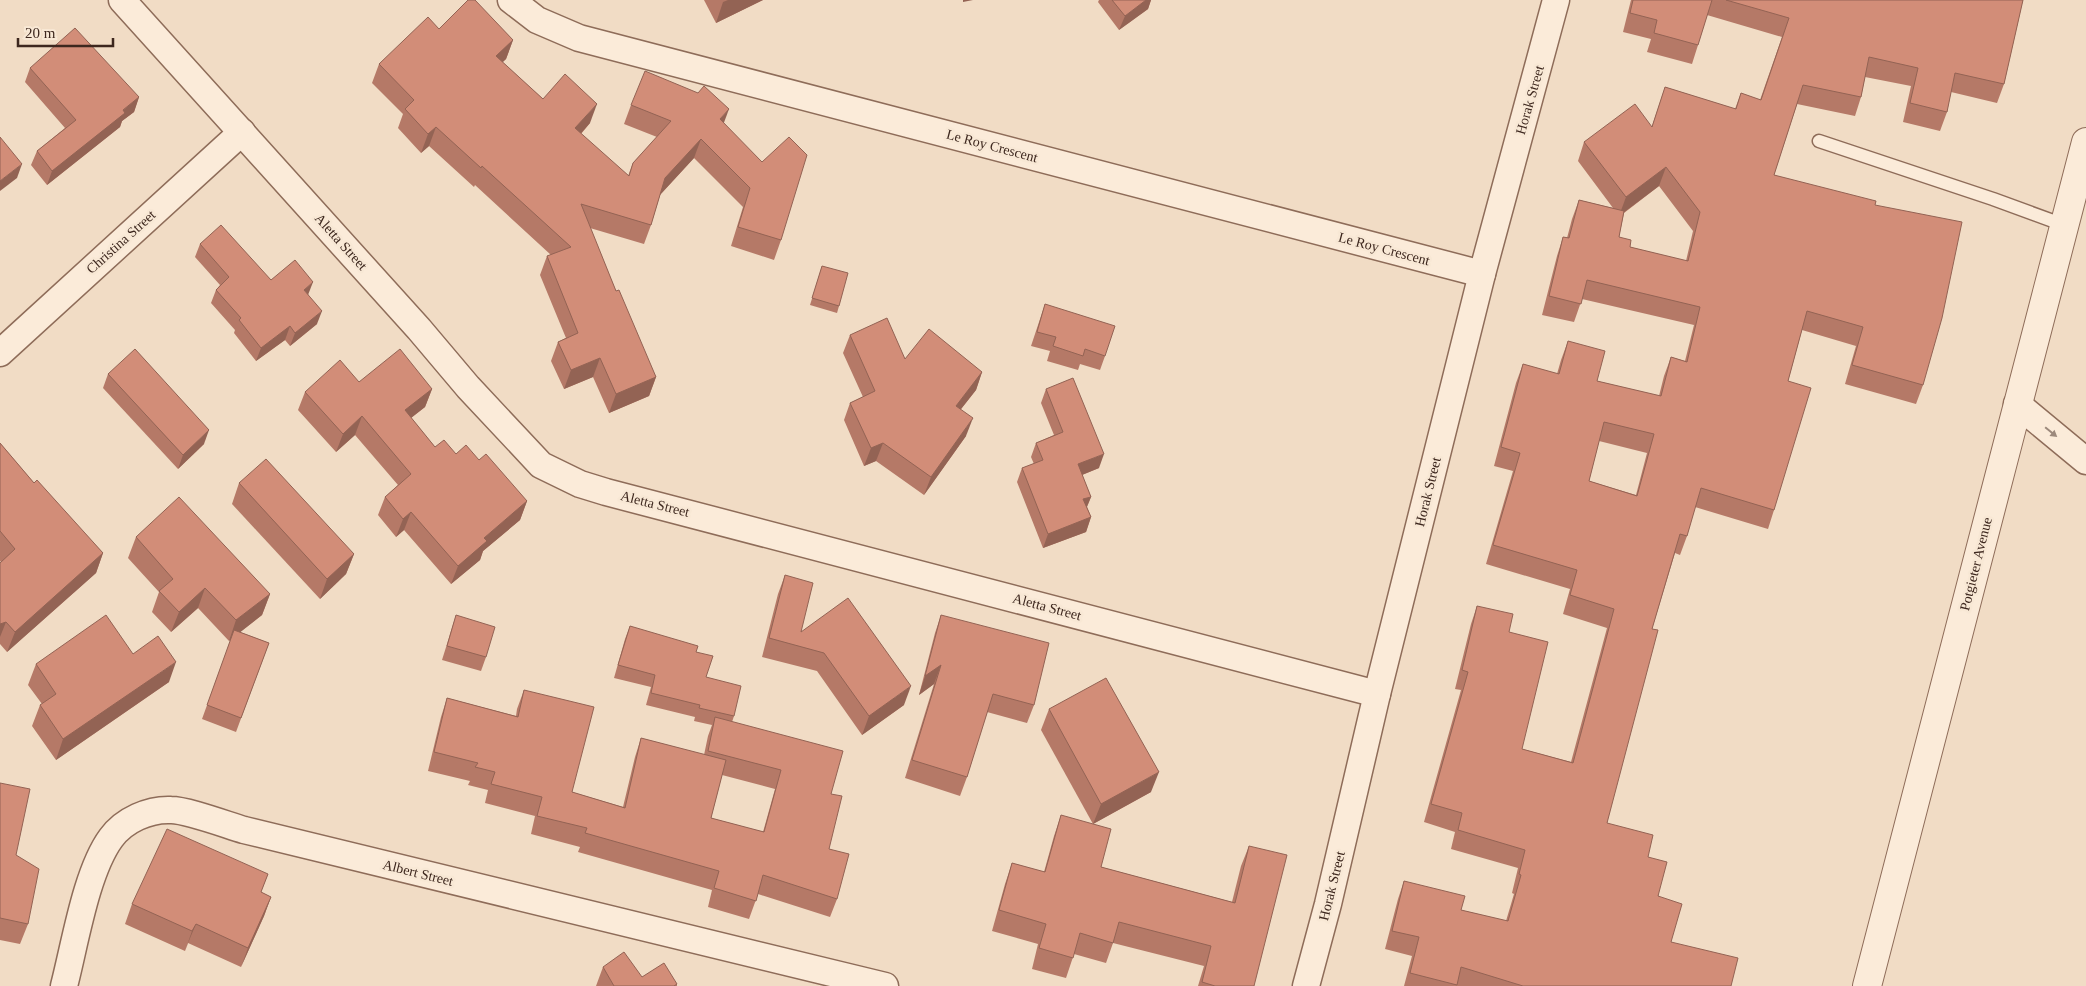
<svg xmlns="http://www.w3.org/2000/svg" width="2086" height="986" viewBox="0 0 2086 986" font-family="'Times New Roman',serif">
	<rect width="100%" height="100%" fill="#f1dcc5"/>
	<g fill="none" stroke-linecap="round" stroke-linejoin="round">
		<defs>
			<path id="service" d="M1819 141 1993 199 2064 225"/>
			<g id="minor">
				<path d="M122 0 419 329 468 387 541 465 580 484 606 492 1377 694"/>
				<path d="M511 0 537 20 579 38 1482 274"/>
				<path d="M0 353 242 132"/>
				<path d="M2017 404 2086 461"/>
				<path d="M64 986C75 944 86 872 111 838 124 820 149 809 171 810 187 810 227 825 244 830L885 986"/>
				<path d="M1306 986 1328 904 1377 694 1482 274 1556 0"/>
			</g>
			<path id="tertiary" d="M1867 986 2086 142"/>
		</defs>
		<use href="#service" stroke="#8e6c59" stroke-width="15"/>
		<use href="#minor" stroke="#8e6c59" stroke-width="29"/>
		<use href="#tertiary" stroke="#8e6c59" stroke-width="30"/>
		<use href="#service" stroke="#fbebd9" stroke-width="12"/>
		<use href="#minor" stroke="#fbebd9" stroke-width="26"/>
		<use href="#tertiary" stroke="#fbebd9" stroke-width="28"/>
	</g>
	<g fill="#b57967" fill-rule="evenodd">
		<path d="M704 0H763L716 23Z"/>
		<path d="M1099 0H1151L1148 9 1119 30 1098 2Z"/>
		<path d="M1631 0H2023L2004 84 1997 103 1951 92 1947 112 1940 131 1903 122 1911 86 1865 77 1861 97 1855 116 1797 104 1774 175 1875 205 1923 385 1916 404 1845 384 1856 346 1802 330 1788 381 1774 510 1768 529 1695 507 1687 536 1680 555 1675 553 1652 629 1607 823 1648 857 1671 942 1731 986H1404L1412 956 1385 949 1398 899 1404 881 1461 910 1506 921 1514 894 1512 893 1518 868 1451 849 1455 832 1424 822 1461 690 1455 689 1471 624 1477 606 1509 632 1522 749 1571 762 1607 628 1563 614 1570 589 1486 564 1513 471 1494 466 1516 383 1523 364 1557 374 1561 360 1568 341 1597 381 1659 396 1664 376 1671 357 1685 361 1694 325 1582 299 1574 322 1542 315 1557 256 1563 237 1567 238 1572 219 1579 200 1613 208 1578 161 1584 142 1652 126 1665 87 1735 109 1741 93 1760 100 1782 37 1707 15 1698 45 1692 64 1647 52 1651 39 1623 32ZM1659 186 1693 231 1686 261 1630 247 1619 237 1624 213ZM1599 441 1647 453 1636 495 1589 481Z"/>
		<path d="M439 29 513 40 506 59 502 62 543 99 590 123 581 134 628 176 633 163 657 137 624 124 631 105 724 123 781 240 774 260 731 246 743 207 694 158 660 195 651 225 644 244 590 228 616 291 656 377 649 396 609 413 593 377 564 389 551 361 558 342 566 338 540 275 547 256 551 255 475 185 474 187 429 146 421 153 398 128 403 114 372 83 379 64Z"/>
		<path d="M30 68 139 97 134 112 122 121 120 127 47 185 31 165 37 151 65 128 25 82Z"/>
		<path d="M200 244 271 280 308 294 317 324 290 346 285 340 256 361 234 333 235 330 211 303 216 290 220 285 195 257Z"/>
		<path d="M822 266 839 306 837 313 810 305Z"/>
		<path d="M1045 304 1105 356 1100 370 1080 364 1078 370 1047 361 1050 351 1031 346Z"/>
		<path d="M850 335 905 359 982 372 976 390 961 409 966 436 924 495 876 461 864 466 844 420 850 403 863 397 843 353Z"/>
		<path d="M108 374 204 444 178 469 103 388Z"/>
		<path d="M359 382 432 389 425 407 411 418 435 447 456 454 479 460 527 501 520 520 483 551 480 560 451 584 404 530 396 537 378 515 385 497 398 485 355 435 336 452 298 410 305 392Z"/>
		<path d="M1046 389 1099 468 1082 475 1091 497 1087 507 1091 517 1086 532 1043 548 1017 482 1022 468 1034 464 1031 457 1036 443 1054 435 1041 403Z"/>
		<path d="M0 443 34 483 103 553 96 573 7 652 0 644V563L1 562 0 561Z"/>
		<path d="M239 483 354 554 346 574 320 599 232 504Z"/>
		<path d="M136 537 270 594 262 615 240 632 269 643 236 732 202 719 231 639 229 641 198 608 171 632 152 612 159 592 128 558Z"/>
		<path d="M785 575 801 632 904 705 862 735 817 671 762 657 778 594Z"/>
		<path d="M456 615 486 657 481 671 442 660Z"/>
		<path d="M941 615 1034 705 1027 723 987 712 967 777 960 796 905 778 934 684 919 695 935 633Z"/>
		<path d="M630 626 696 652 706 677 734 716 732 722 831 794 829 849 837 899 830 917 758 894 749 919 708 907 712 890 578 852 580 847 531 834 535 816 485 803 488 790 468 785 470 781 428 771 441 717 447 698 516 716 517 709 524 690 572 792 623 807 635 757 641 738 704 755 708 736 712 725 694 721 695 717 646 705 651 687 614 678 625 639ZM722 775 775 789 763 832 711 818Z"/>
		<path d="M133 654 169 682 56 760 32 726 40 705 42 704 28 685 36 664Z"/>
		<path d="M1049 709 1151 792 1093 824 1041 730Z"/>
		<path d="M0 783 16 855 28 924 20 944 0 940Z"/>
		<path d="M1061 815 1101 867 1232 902 1241 866 1249 846 1254 986H1198L1204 966 1113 943 1106 963 1074 954 1066 978 1032 969 1038 944 992 931 1005 884 1012 863 1044 872 1054 836Z"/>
		<path d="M268 874 261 892 271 897 264 916 241 967 188 943 185 951 125 924 132 904Z"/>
		<path d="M603 967 642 977 677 984V986H596Z"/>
	</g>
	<g fill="#936354">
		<path d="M728 0H763L716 23 723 2Z"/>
		<path d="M963 0H973L963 2Z"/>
		<path d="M1146 0H1151L1148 9 1119 30 1125 16Z"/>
		<path d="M513 40 506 59 489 76 496 56Z"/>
		<path d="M139 97 134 112 122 121 120 127 47 185 52 171Z"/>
		<path d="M597 104 590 123 568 148 575 128Z"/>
		<path d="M729 109 722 128 720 119Z"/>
		<path d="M436 127 429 146 421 153 428 134Z"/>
		<path d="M701 139 694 158 658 197 665 178Z"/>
		<path d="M22 164 17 178 0 191V181Z"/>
		<path d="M1666 167 1659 186 1619 216 1626 197Z"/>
		<path d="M313 282 308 295 304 290Z"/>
		<path d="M322 311 317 324 290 346 295 333Z"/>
		<path d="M290 326 285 340 256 361 261 348Z"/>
		<path d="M600 358 593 377 564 389 571 370Z"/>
		<path d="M982 372 976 390 950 423 956 406Z"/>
		<path d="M656 377 649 396 609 413 616 394Z"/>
		<path d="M432 389 425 407 398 428 405 410Z"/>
		<path d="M362 416 355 435 336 452 343 434Z"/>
		<path d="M973 418 966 436 924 495 931 477Z"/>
		<path d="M209 430 204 444 178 469 183 455Z"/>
		<path d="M883 443 876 461 864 466 871 448Z"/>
		<path d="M1104 454 1099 468 1072 479 1078 464Z"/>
		<path d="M1091 497 1085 511 1083 499Z"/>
		<path d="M527 501 520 520 483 551 480 560 451 584 458 566 484 538Z"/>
		<path d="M411 512 404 530 396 537 403 519Z"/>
		<path d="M1091 517 1086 532 1043 548 1048 534Z"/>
		<path d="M103 553 96 573 7 652 15 632Z"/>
		<path d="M354 554 346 574 320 599 327 579Z"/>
		<path d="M205 588 198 608 171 632 179 612Z"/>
		<path d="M270 594 262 615 229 641 236 620Z"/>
		<path d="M6 622 0 637V624Z"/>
		<path d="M176 662 169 682 56 760 63 739Z"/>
		<path d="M941 665 934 684 919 695 925 676Z"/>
		<path d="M911 686 904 705 862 735 869 716Z"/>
		<path d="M1159 772 1151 792 1093 824 1101 804Z"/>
		<path d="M271 897 264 916 241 967 248 948Z"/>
		<path d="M196 924 188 943 185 951 192 931Z"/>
	</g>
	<g fill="#d28d78" stroke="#936354" fill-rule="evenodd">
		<path d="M468 0H475L513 40 496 56 543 99 565 74 597 104 575 128 629 176 633 163 671 121 631 105 645 71 698 93 704 86 729 109 720 119 762 162 789 137 807 155 781 240 738 227 750 188 701 139 665 178 651 225 581 204 616 291 619 290 656 377 616 394 600 358 571 370 558 342 578 333 547 256 571 247 482 166 481 168 436 127 428 134 405 109 414 100 379 64 428 17 439 29Z"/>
		<path d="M1112 0H1146L1125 16Z"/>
		<path d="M1633 0H1712L1698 45 1654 33 1657 20 1630 13Z"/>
		<path d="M1726 0H2023L2004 84 1955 73 1947 112 1910 103 1918 68 1869 57 1861 97 1803 85 1774 175 1876 201 1875 205 1962 222 1942 318 1923 385 1852 365 1863 327 1807 311 1788 381 1811 388 1774 510 1701 488 1687 536 1680 534 1652 629 1658 630 1607 823 1653 835 1648 857 1667 862 1658 896 1682 904 1671 942 1738 958 1731 986H1523L1461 967 1457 985 1410 973 1419 937 1392 931 1404 881 1465 896 1461 910 1508 921 1521 875 1519 874 1525 850 1458 830 1462 813 1431 804 1468 672 1462 670 1477 606 1513 614 1509 632 1548 642 1522 749 1573 763 1614 609 1570 595 1577 570 1493 545 1520 453 1501 447 1523 364 1559 374 1568 341 1605 351 1597 381 1661 396 1671 357 1687 362 1700 307 1587 280 1581 304 1549 296 1563 237 1569 238 1579 200 1624 211 1619 237 1631 240 1630 247 1688 261 1700 212 1666 167 1626 197 1584 142 1635 104 1652 127 1665 87 1736 109 1741 93 1761 100 1789 18ZM1604 422 1654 434 1637 496 1589 481Z"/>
		<path d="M75 28 139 97 123 110 125 113 52 171 37 151 76 120 30 68Z"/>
		<path d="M0 137 22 164 0 181Z"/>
		<path d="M221 225 271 280 295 260 313 282 304 290 322 311 295 333 290 326 261 348 239 320 241 318 216 290 229 277 200 244Z"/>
		<path d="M822 266 848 273 839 306 812 298Z"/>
		<path d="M1045 304 1115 326 1105 356 1085 349 1083 356 1053 346 1056 337 1037 332Z"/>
		<path d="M887 318 905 359 929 329 982 372 956 406 973 418 931 477 883 443 871 448 850 403 875 391 850 335Z"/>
		<path d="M135 349 209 430 183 455 108 374Z"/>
		<path d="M400 349 432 389 405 410 435 447 444 440 456 454 466 445 479 460 486 454 527 501 484 538 487 541 458 566 411 512 403 519 385 497 411 474 362 416 343 434 305 392 340 360 359 382Z"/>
		<path d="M1073 378 1104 454 1078 464 1091 497 1083 499 1091 517 1048 534 1022 468 1043 460 1036 443 1063 432 1046 389Z"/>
		<path d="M0 443 34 483 37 480 103 553 15 632 6 622 0 624V563L15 549 0 531Z"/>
		<path d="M266 459 354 554 327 579 239 483Z"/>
		<path d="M179 497 270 594 236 620 205 588 179 612 159 591 173 579 136 537Z"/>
		<path d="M785 575 813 583 801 632 848 598 911 686 869 716 824 653 769 638Z"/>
		<path d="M106 615 133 654 158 636 176 662 63 739 40 705 56 694 36 664Z"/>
		<path d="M456 615 495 627 486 657 447 646Z"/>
		<path d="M941 615 1049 643 1034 705 993 694 967 777 912 760 941 665 925 676Z"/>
		<path d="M630 626 698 646 696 652 713 656 706 677 741 686 734 716 699 708 700 705 651 693 655 675 618 665Z"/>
		<path d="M234 630 269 643 241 718 207 705Z"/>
		<path d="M1106 678 1159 772 1101 804 1049 709Z"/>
		<path d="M524 690 594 707 572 792 625 808 641 738 726 760 711 818 764 832 781 770 708 751 715 717 843 751 831 794 842 796 829 849 849 854 837 899 763 875 756 901 714 888 719 871 585 833 587 828 537 816 542 797 491 784 495 772 475 767 478 763 434 752 447 698 518 717Z"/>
		<path d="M0 783 30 789 16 855 39 869 28 924 0 918Z"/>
		<path d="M1061 815 1111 829 1101 867 1235 903 1249 846 1287 855 1254 986H1215L1202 982 1211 946 1119 922 1113 943 1080 933 1073 958 1039 948 1046 924 999 910 1012 863 1045 872Z"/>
		<path d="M167 829 268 874 261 892 271 897 248 948 196 924 192 931 132 904Z"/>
		<path d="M624 952 642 977 664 963 677 984 674 986H614L603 967Z"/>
	</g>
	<defs><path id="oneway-solid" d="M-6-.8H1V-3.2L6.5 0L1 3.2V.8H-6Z" transform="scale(1.25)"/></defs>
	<use fill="#9c897c" href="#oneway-solid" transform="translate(2051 432) rotate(39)"/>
	<g text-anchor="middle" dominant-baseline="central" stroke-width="5" stroke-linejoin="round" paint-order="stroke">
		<g font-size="14" fill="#3d271e" stroke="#f8e8d5">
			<text transform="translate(1530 100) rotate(-74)">Horak Street</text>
			<text transform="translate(992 146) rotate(15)">Le Roy Crescent</text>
			<text transform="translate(121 242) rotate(-42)">Christina Street</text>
			<text transform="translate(341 242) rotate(48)">Aletta Street</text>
			<text transform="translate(1384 249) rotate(15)">Le Roy Crescent</text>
			<text transform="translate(1428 492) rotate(-76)">Horak Street</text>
			<text transform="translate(655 504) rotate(14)">Aletta Street</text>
			<text transform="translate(1976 564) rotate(-76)">Potgieter Avenue</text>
			<text transform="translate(1047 607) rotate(15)">Aletta Street</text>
			<text transform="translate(418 873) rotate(14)">Albert Street</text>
			<text transform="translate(1332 886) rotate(-76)">Horak Street</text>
		</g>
	</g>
	<path d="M18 38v8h95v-8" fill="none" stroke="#3d271e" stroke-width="2.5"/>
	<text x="25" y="38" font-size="15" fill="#3d271e" stroke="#f8e8d5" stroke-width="4" paint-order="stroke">20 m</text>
</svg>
